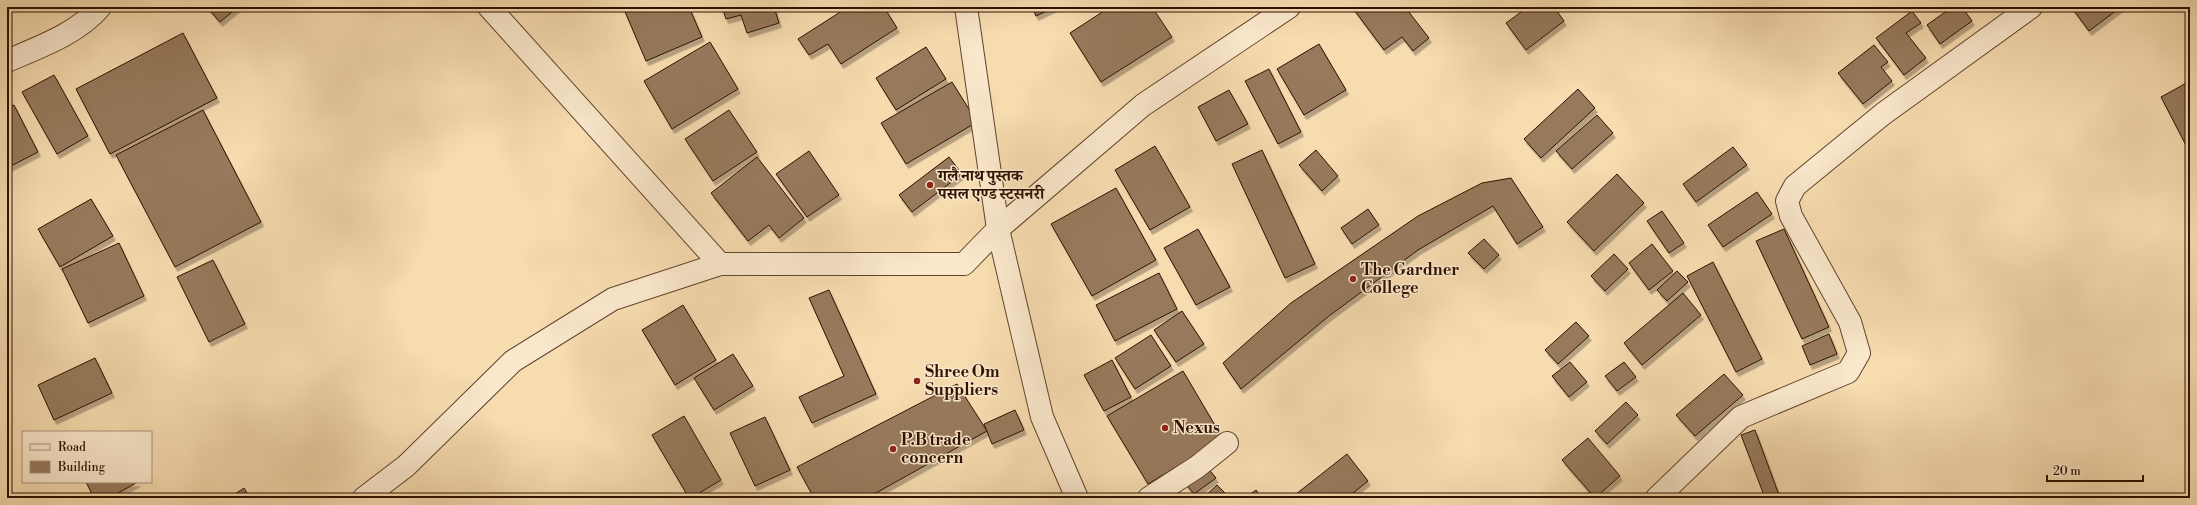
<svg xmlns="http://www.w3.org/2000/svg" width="2197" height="505" viewBox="0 0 2197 505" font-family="'Libre Bodoni','Noto Serif Devanagari',serif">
	<defs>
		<filter id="shadow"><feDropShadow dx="2.5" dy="4.5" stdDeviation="0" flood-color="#0004"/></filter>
	</defs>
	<rect width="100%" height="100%" fill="#f7dcb0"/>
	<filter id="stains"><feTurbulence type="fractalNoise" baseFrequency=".005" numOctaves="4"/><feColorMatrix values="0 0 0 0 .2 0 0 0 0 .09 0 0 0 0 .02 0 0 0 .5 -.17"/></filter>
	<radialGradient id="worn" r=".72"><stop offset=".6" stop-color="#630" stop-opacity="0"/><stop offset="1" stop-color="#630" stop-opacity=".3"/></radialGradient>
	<g fill="#977a5c" stroke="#2f1001" filter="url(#shadow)">
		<path d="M207 7H238L220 22Z"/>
		<path d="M623 7H689L702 37 646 61Z"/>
		<path d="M722 7H774L779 23 747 33 741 15 726 19Z"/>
		<path d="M848 7H884L897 28 841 64 828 44 809 55 798 39Z"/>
		<path d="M1032 7H1055L1036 16Z"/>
		<path d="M1110 7H1152L1172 37 1101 82 1070 33Z"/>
		<path d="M1352 7H1405L1429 38 1413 51 1402 37 1384 50Z"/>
		<path d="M1528 7H1554L1564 21 1526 50 1506 23Z"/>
		<path d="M1952 7H1962L1972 21 1940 44 1927 25Z"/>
		<path d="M2074 7H2121L2089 31 2072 8Z"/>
		<path d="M1912 11 1921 23 1906 33 1926 58 1904 75 1876 38Z"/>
		<path d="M183 33 217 98 110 154 76 89Z"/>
		<path d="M710 42 738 89 672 129 644 81Z"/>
		<path d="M1319 44 1346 90 1304 115 1277 69Z"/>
		<path d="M1874 45 1888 62 1881 67 1892 81 1863 104 1838 73Z"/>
		<path d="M926 47 946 79 896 110 876 78Z"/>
		<path d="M1269 69 1301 132 1278 144 1245 81Z"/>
		<path d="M54 75 88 136 57 154 22 92Z"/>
		<path d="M2190 81V153L2161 97Z"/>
		<path d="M952 82 977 122 906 164 881 123Z"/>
		<path d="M1578 89 1595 108 1541 158 1524 139Z"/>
		<path d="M1229 90 1248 124 1216 141 1198 107Z"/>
		<path d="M14 105 38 152 7 168V108Z"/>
		<path d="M203 110 261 222 175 267 116 155Z"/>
		<path d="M729 110 757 152 713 181 685 139Z"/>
		<path d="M1597 115 1613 133 1572 169 1556 151Z"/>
		<path d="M1155 146 1190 207 1150 230 1115 170Z"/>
		<path d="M1733 147 1747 165 1696 202 1683 184Z"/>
		<path d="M1262 150 1315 264 1285 278 1232 164Z"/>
		<path d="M1316 150 1338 176 1322 191 1299 165Z"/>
		<path d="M809 151 839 195 807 217 776 174Z"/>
		<path d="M757 157 804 218 779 238 769 225 748 241 711 193Z"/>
		<path d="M949 157 962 174 912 212 899 195Z"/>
		<path d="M1617 174 1644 203 1594 251 1567 222Z"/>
		<path d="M1511 178 1543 227 1517 244 1493 206 1418 250 1329 316 1241 389 1223 363 1291 303 1418 216 1482 183Z"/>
		<path d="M1116 188 1156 260 1092 296 1051 224Z"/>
		<path d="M1757 192 1772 214 1723 247 1708 225Z"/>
		<path d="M91 199 113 236 60 267 38 229Z"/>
		<path d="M1368 209 1379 225 1352 244 1341 228Z"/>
		<path d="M1662 211 1684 243 1669 253 1647 221Z"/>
		<path d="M1198 229 1230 287 1196 305 1164 248Z"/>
		<path d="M1784 229 1829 327 1802 339 1756 241Z"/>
		<path d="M1484 239 1499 255 1484 269 1468 253Z"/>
		<path d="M119 243 144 296 88 323 62 269Z"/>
		<path d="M1652 244 1673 271 1649 290 1629 263Z"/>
		<path d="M1614 254 1628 269 1605 291 1591 276Z"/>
		<path d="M213 260 245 324 209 342 177 277Z"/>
		<path d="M1713 262 1762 359 1736 372 1687 276Z"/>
		<path d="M1677 271 1688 282 1667 301 1657 290Z"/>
		<path d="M1159 273 1177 309 1115 341 1096 305Z"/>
		<path d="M829 290 876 394 812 423 799 397 844 376 809 298Z"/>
		<path d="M1683 293 1701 315 1642 365 1624 343Z"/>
		<path d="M683 305 716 360 675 385 642 330Z"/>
		<path d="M1182 311 1204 344 1176 362 1154 330Z"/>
		<path d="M1576 322 1589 336 1558 364 1545 350Z"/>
		<path d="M1829 334 1837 354 1810 365 1802 346Z"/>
		<path d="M1151 335 1171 366 1135 389 1115 358Z"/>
		<path d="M733 354 753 386 714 410 694 378Z"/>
		<path d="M95 358 112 393 54 420 38 385Z"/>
		<path d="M1112 360 1131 397 1104 411 1084 375Z"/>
		<path d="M1570 362 1587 382 1569 397 1552 376Z"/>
		<path d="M1624 362 1636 377 1617 391 1605 376Z"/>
		<path d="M1183 371 1223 439 1148 484 1107 416Z"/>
		<path d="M1724 374 1743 395 1695 436 1676 415Z"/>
		<path d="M957 384 987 431 867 498H814L797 467Z"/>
		<path d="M1626 402 1638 415 1607 444 1595 431Z"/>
		<path d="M1015 410 1024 430 992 444 984 424Z"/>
		<path d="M684 416 721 480 691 498H689L652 435Z"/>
		<path d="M765 417 790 470 755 486 730 433Z"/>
		<path d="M1755 430 1779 495 1771 498H1765L1741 435Z"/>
		<path d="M1588 438 1620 476 1595 498 1562 460Z"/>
		<path d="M1347 454 1368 481 1347 498H1291Z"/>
		<path d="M1207 467 1216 478 1194 494 1185 483Z"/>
		<path d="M86 482H138L109 498H94Z"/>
		<path d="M1217 485 1227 495 1223 498H1203Z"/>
		<path d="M244 488 250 498H229Z"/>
		<path d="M1256 490 1262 498H1245Z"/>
	</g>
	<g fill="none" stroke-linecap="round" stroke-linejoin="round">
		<defs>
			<g id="minor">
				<path d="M489 7 720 264"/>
				<path d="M7 61C39 47 77 34 100 7"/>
				<path d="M364 498 406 466 513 361 613 299 720 264H964L998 229 1143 105 1289 7"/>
				<path d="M1149 498 1197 467 1227 443"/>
				<path d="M1657 498 1741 417 1848 372 1859 353 1850 322 1791 216 1787 201 1795 186 1883 114 2031 7"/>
			</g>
			<path id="tertiary" d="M966 7 998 229 1042 417 1077 498"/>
		</defs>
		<use href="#minor" stroke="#61432d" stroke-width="24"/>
		<use href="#tertiary" stroke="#61432d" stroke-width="24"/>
		<use href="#minor" stroke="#fae8cc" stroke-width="22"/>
		<use href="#tertiary" stroke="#fae8cc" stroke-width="22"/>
	</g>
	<g fill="#8f2418" stroke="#fae8cc" stroke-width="1.5">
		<circle cx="930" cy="185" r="4"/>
		<circle cx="1353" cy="279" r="4"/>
		<circle cx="917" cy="381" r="4"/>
		<circle cx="1165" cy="428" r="4"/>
		<circle cx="893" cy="449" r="4"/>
	</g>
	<g text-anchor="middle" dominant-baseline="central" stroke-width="3" stroke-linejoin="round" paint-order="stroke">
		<g font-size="16" font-weight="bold" fill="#2f1001" stroke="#fae8cc" text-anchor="start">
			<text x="938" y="176">गलै नाथ पुस्तक<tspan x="938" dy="18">पसल एण्ड स्टसनरी</tspan></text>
			<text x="1361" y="270">The Gardner<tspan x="1361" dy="18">College</tspan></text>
			<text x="925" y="372">Shree Om<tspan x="925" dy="18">Suppliers</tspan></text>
			<text x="1173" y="428">Nexus</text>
			<text x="901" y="440">P.B trade<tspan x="901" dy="18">concern</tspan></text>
		</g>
	</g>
	<rect width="2197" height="505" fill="none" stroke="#f7dcb0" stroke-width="24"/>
	<rect x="8" y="8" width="2181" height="489" fill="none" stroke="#2f1001" stroke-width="2"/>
	<rect x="12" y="12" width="2173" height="481" fill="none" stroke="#2f1001"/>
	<rect x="22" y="431" width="130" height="52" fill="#fae8cc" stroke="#a9927b"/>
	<rect x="30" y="444" width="20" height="6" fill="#fae8cc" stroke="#a9927b"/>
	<text x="58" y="451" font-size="12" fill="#2f1001">Road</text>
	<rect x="30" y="461" width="20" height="12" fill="#977a5c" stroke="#a9927b"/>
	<text x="58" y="471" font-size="12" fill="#2f1001">Building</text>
	<path d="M2047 475v6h96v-6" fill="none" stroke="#2f1001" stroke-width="2"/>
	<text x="2053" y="475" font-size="12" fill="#2f1001" stroke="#fae8cc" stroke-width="3" paint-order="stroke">20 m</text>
	<rect width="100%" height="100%" filter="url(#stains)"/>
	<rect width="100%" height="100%" fill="url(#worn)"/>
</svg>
